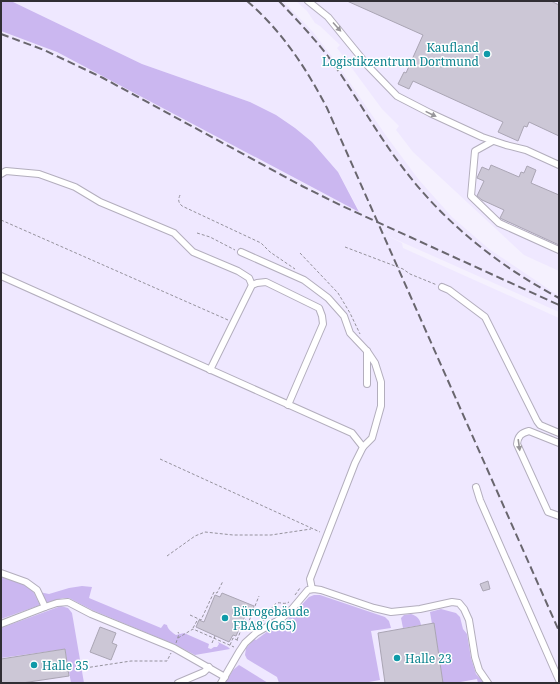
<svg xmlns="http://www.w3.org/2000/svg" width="560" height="684" viewBox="0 0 560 684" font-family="'Noto Serif',serif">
	<rect width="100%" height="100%" fill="#f5f1fe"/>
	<g fill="#efe8ff">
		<path d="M11 1H283L313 32 333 58 387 137 419 180 452 217 489 249 559 296V312L379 232 402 243 403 248 559 318V683H1V31L57 52 359 211 338 172 312 142 250 102 142 64Z"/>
		<path d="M296 1H559V271L524 255 413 152 396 130 399 126 382 109 337 48 340 45 320 26 315 23 307 11Z"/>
	</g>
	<g fill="#cbb7f0">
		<path d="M1 1H11L142 64 250 102 276 115 295 128 312 142 338 172 359 212 57 52 1 31Z"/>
		<path d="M1 576 23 584 33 591 40 605 1 619Z"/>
		<path d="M82 586 92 587 89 598 161 628 164 624 167 625C168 630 172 632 176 635L184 633 209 644 208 648 211 649 214 647H217L219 644 218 642 228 647 230 649 195 655 176 645 92 610 69 598H63L45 603 39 592 49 594 69 588Z"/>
		<path d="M314 595H320L385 617 389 621 391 628 371 631 380 680 369 682V683H279L277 677 247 659 245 655 246 648 254 639 256 640 272 628 288 619 309 597Z"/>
		<path d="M61 606 68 608 72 613 84 683H71L65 649 1 658V628Z"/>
		<path d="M441 609 456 613 460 617 463 629 467 634 471 658 476 674 485 683H478L477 679 455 683H443L434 624H432L430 612Z"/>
		<path d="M411 614C417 616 420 619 421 625L403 628 401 618 404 615Z"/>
		<path d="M239 665 268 683H225L233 670Z"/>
	</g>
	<g fill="#ccc7d6" stroke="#aaa5b4">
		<path d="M347 1H551L559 5V136L529 122 527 127 524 126 518 141 498 132 503 122 413 81 409 89 398 84 404 72 406 73 423 35Z"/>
		<path d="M491 165 519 177 521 172 524 173 527 166 536 170 531 183 559 195V245L502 219 500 218 504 210 482 200 477 196 484 181 477 178 482 167 489 170Z"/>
		<path d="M488 581 490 589 483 591 480 584Z"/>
		<path d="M222 593 254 606 250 616 246 614 236 636 233 635 229 642 196 627 199 620 204 622 215 595 220 597Z"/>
		<path d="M434 623 443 683H385L378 633Z"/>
		<path d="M100 627 116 633 112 643 117 645 111 660 90 652Z"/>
		<path d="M65 649 69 676 22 683H1V659Z"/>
	</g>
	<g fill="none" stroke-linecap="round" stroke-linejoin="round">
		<defs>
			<g id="minor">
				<path d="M308 1 328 17 368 66 397 96 430 113 482 137 506 145 526 150 559 165"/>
				<path d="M493 141 475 151 471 196 499 223 559 250"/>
				<path d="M1 174 6 171 39 174 75 187 100 202 174 233 193 252 238 271 249 278 252 285"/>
				<path d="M241 252 304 280 328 298 344 316 350 333 367 351 375 363 381 382V406L372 438 363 447"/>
				<path d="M1 276 352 433 363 447 355 463 310 579 312 589"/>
				<path d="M442 287 449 290 485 317 537 421 540 425 559 433"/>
				<path d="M210 370 252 285 257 283 266 282 319 308 322 316 323 324 288 405"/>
				<path d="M367 384V351"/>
				<path d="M559 443 529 431C521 433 518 436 517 444L548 512 559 516"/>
				<path d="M476 487 480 500 559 680"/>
				<path d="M1 573 26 582 37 590 45 607"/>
				<path d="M1 624 45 607 57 603 68 602 91 614 174 648 225 677"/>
				<path d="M178 683 204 672 209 667"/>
				<path d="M221 683 239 652 245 643 256 633 282 618 292 609 308 590 314 589 321 590 374 608 391 612 420 609 452 602 459 603 464 609 469 620 475 657 479 670 488 683"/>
			</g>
		</defs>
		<use href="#minor" stroke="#b3aebd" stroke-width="8"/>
		<g stroke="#95929c" stroke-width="1" stroke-dasharray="3 2" stroke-linecap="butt">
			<path d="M180 195C178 200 178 202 182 206L261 243 270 252 295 269"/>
			<path d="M1 220 228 320"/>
			<path d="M197 233 210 237 235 250"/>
			<path d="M345 247 403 269 410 274 437 285"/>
			<path d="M300 253 338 293 350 313 360 334"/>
			<path d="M160 459 320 532"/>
			<path d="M167 556 195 536 205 532 233 535H271L311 529"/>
			<path d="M295 595 300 588H301"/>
			<path d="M190 615 201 620 214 592 217 593 223 581"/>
			<path d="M257 625 249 621 259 596"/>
			<path d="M254 627C258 623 265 621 267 617 270 612 271 606 277 603 281 602 284 605 289 602"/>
			<path d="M193 628 198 619"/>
			<path d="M178 638 193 629 234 647"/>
			<path d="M237 640 245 620 248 621"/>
			<path d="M176 643 179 634 178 632"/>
			<path d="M212 643 215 636"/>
			<path d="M230 645 233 638 239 641"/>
			<path d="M85 668 131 661H167L171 653"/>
		</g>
		<use href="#minor" stroke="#fff" stroke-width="6"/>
		<g stroke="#69666e" stroke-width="2" stroke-dasharray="8 4" stroke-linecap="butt">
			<path d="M247 1C282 31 306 68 327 108L559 631"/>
			<path d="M279 1C298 21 317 41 333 63 356 96 376 132 400 164 442 221 497 265 559 298"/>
			<path d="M1 34 44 50 103 78 302 186 340 205 559 305"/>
		</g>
	</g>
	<defs><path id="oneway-solid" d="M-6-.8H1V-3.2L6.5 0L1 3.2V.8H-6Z"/></defs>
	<g fill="#98969a">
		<use href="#oneway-solid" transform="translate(337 27) rotate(48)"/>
		<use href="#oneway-solid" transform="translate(431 114) rotate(26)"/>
		<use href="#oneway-solid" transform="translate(519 445) rotate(82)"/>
	</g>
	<g fill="#0f9aa8" stroke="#fff" stroke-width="1.5">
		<circle cx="487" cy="54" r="4"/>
		<circle cx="225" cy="618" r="4"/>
		<circle cx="397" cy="658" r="4"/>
		<circle cx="34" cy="665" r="4"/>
	</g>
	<g text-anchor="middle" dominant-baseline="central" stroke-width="3" stroke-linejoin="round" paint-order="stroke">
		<g font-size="12" fill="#0d838f" stroke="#fff" text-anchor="start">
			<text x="479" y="47" text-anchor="end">Kaufland<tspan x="479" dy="14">Logistikzentrum Dortmund</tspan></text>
			<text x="233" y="611">Bürogebäude<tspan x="233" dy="14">FBA8 (G65)</tspan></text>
			<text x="405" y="658">Halle 23</text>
			<text x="42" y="665">Halle 35</text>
		</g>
	</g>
	<rect width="560" height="684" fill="none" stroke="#302e34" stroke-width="4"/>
</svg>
